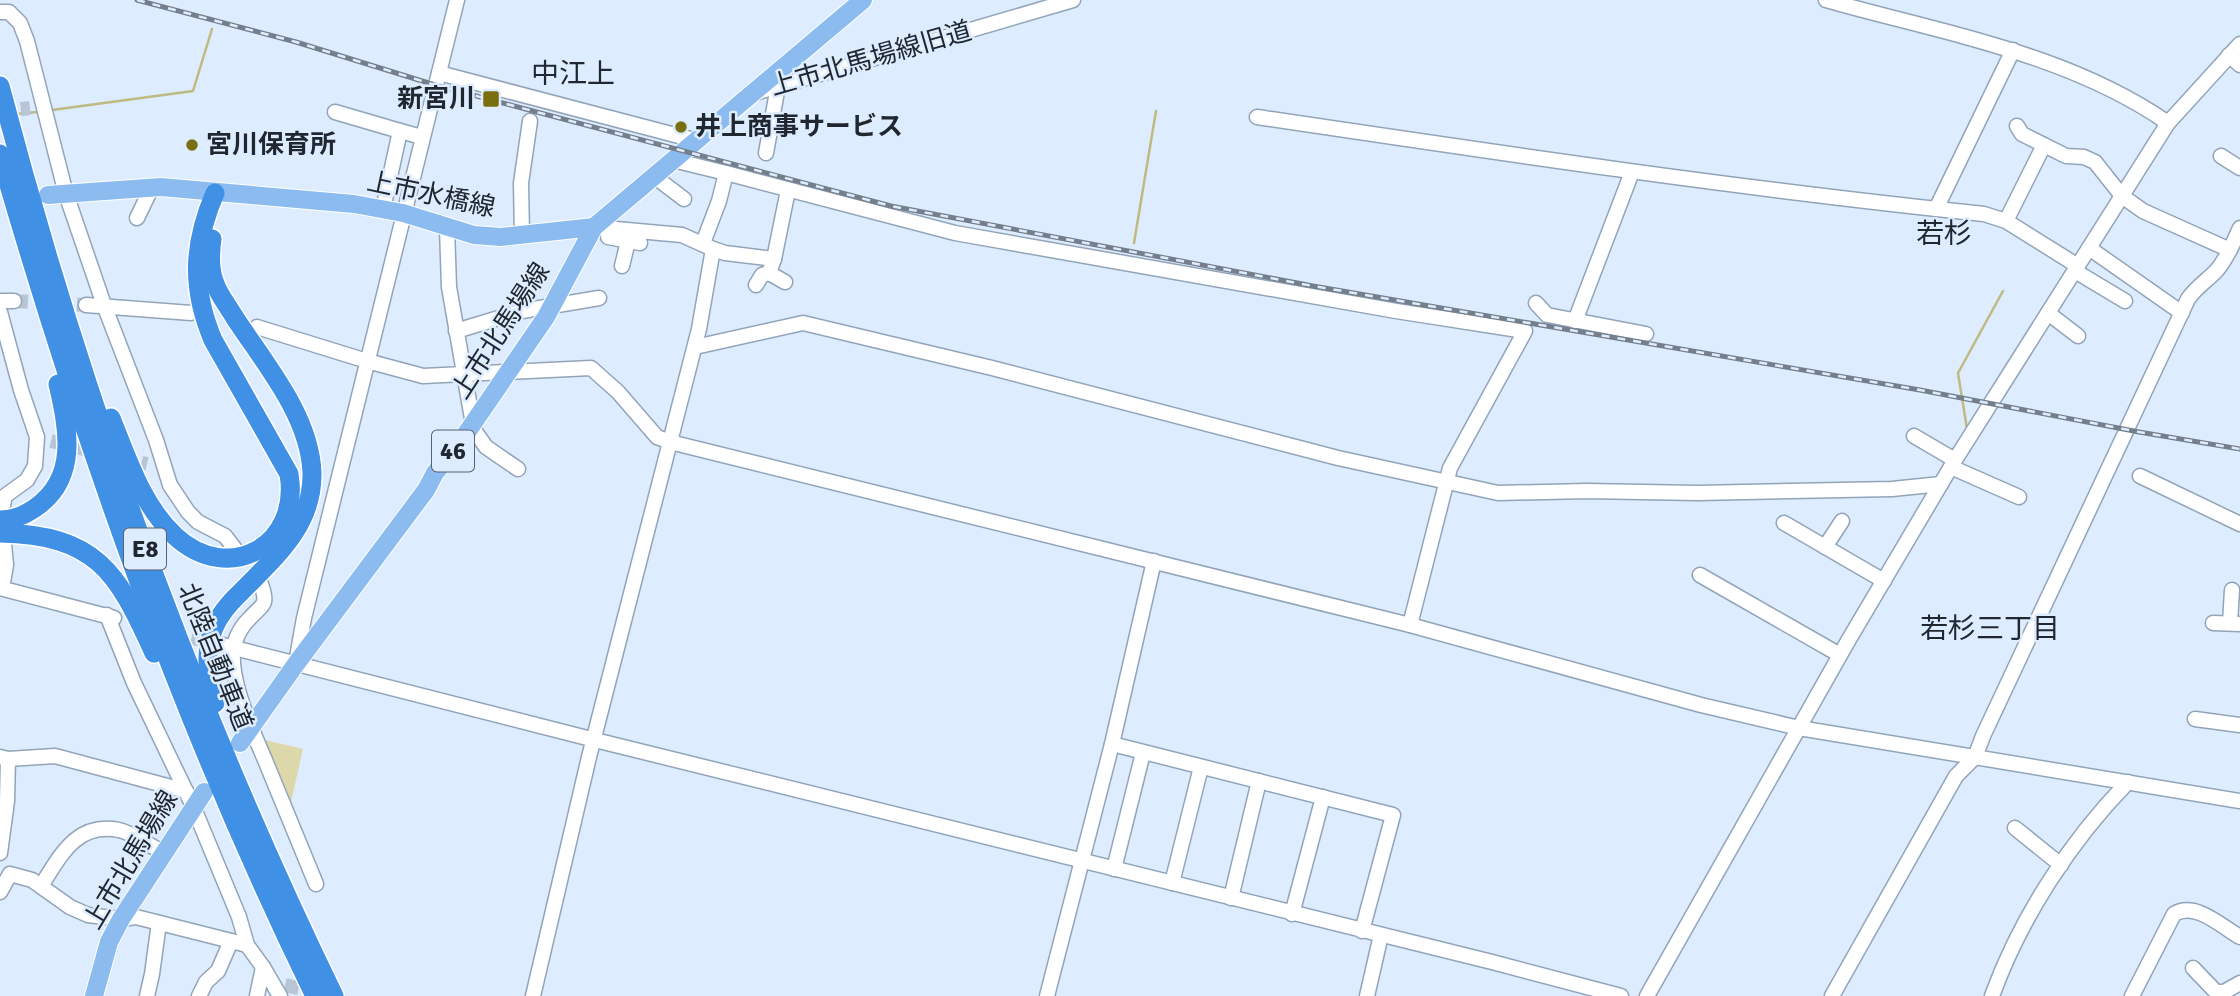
<svg xmlns="http://www.w3.org/2000/svg" width="2240" height="996" viewBox="0 0 2240 996" font-family="Signika,'Noto Sans JP',sans-serif">
	<rect width="100%" height="100%" fill="#ddecfe"/>
	<path fill="#ddd8aa" d="M265 740 303 749 291 802Z"/>
	<g fill="none" stroke-linecap="round" stroke-linejoin="round">
		<g stroke="#bfba82" stroke-width="2.5">
			<path d="M52 110 193 91 212 29"/>
			<path d="M16 114 37 112"/>
			<path d="M1134 243 1156 111"/>
			<path d="M1967 429 1958 373 2003 291"/>
		</g>
		<g stroke="#b7c5d5" stroke-width="14" stroke-dasharray="14 7" stroke-linecap="butt">
			<path d="M0 112 30 108"/>
			<path d="M14 301 86 305"/>
			<path d="M51 441 101 453"/>
			<path d="M121 458 147 464"/>
			<path d="M171 633 215 643"/>
			<path d="M285 985 318 993"/>
		</g>
		<defs>
			<g id="minor">
				<path d="M1826 0C1942 33 2067 53 2168 123"/>
				<path d="M0 12H9L20 23 27 41 66 194 104 305 156 440 170 485 188 512 198 522 225 536 235 549"/>
				<path d="M2229 55 2240 65"/>
				<path d="M439 73 698 141"/>
				<path d="M755 93 1073 0"/>
				<path d="M335 112 400 131"/>
				<path d="M1257 117C1499 153 1741 189 1984 214L2006 221 2078 266"/>
				<path d="M2017 126 2022 134 2066 156 2084 157 2095 162 2122 196 2143 211 2230 250"/>
				<path d="M766 153 778 86"/>
				<path d="M2221 156 2240 168"/>
				<path d="M676 159 681 162 726 173 719 201 703 243"/>
				<path d="M726 173 955 233 1396 311 1525 331 1450 468 1410 625"/>
				<path d="M655 177 684 199"/>
				<path d="M383 209 400 131 422 137"/>
				<path d="M1936 209 2013 50"/>
				<path d="M137 218 152 187"/>
				<path d="M2006 221 2044 145"/>
				<path d="M447 228 449 287 474 430 486 447 518 469"/>
				<path d="M522 235 521 183 530 121"/>
				<path d="M608 237 640 243"/>
				<path d="M2089 248 2182 313"/>
				<path d="M713 249 725 253 774 259 769 273 785 282"/>
				<path d="M774 259 788 190"/>
				<path d="M622 266 628 241"/>
				<path d="M2075 271 2125 301"/>
				<path d="M756 285 762 275 769 273"/>
				<path d="M0 301H14"/>
				<path d="M1536 303 1547 315 1646 334"/>
				<path d="M86 305 191 313"/>
				<path d="M0 312 21 390 37 437 35 466 27 480 5 496 2 510"/>
				<path d="M2048 313 2078 336"/>
				<path d="M1575 321 1632 172"/>
				<path d="M257 327 367 361 423 376 591 368 618 392 657 437 670 442 1410 625 1701 705 1799 728 2240 801"/>
				<path d="M456 331 522 311 599 298"/>
				<path d="M695 347 803 323 992 368 1338 458 1498 493 1587 491 1697 493 1892 489 1941 484"/>
				<path d="M1914 436 1955 460"/>
				<path d="M1951 467 2019 497"/>
				<path d="M2140 476 2240 524"/>
				<path d="M1784 523 1884 581"/>
				<path d="M1825 547 1842 521"/>
				<path d="M1700 575 1840 655"/>
				<path d="M261 584C269 607 262 604 249 619 237 631 232 647 233 663 235 693 253 732 265 760 282 801 299 842 316 884"/>
				<path d="M0 588 114 618"/>
				<path d="M2 588 6 565 4 544"/>
				<path d="M107 615 134 683 193 806 239 917 247 945 263 967 280 996"/>
				<path d="M2213 623 2240 624"/>
				<path d="M2230 623 2232 590"/>
				<path d="M215 643 595 740 1492 962 1621 996"/>
				<path d="M296 663 304 618 457 0"/>
				<path d="M2195 719 2240 725"/>
				<path d="M1112 744 1393 815 1362 931"/>
				<path d="M0 757 8 759 55 756 186 791"/>
				<path d="M2015 828 2061 865"/>
				<path d="M0 853 7 801 8 759"/>
				<path d="M1114 869 1143 753"/>
				<path d="M1172 883 1201 767"/>
				<path d="M41 886C61 855 76 822 119 830 133 833 149 846 163 852"/>
				<path d="M0 892 10 874 32 880 70 907 88 915 121 919 136 917 247 945"/>
				<path d="M1231 898 1259 781"/>
				<path d="M1292 914 1323 797"/>
				<path d="M2193 968 2216 992H2224L2240 983"/>
				<path d="M147 996 152 974 159 923"/>
				<path d="M199 996 206 982 218 971 231 941"/>
				<path d="M257 996 263 967"/>
				<path d="M533 996 589 757 699 329 713 249 682 235 594 227"/>
				<path d="M1047 996 1112 744 1154 561"/>
				<path d="M1367 996 1381 935"/>
				<path d="M1647 996 1848 641 1955 460 2168 123 2240 44"/>
				<path d="M1832 996 1956 776 1975 757 1983 736 2188 299C2196 287 2208 280 2217 270 2228 257 2233 243 2240 228"/>
				<path d="M1992 996C2020 919 2070 841 2128 782"/>
				<path d="M2132 996 2174 914C2195 901 2221 926 2240 937"/>
			</g>
			<g id="major">
				<path d="M48 195 161 187 354 204 403 213 474 235 501 237 594 227"/>
				<path d="M240 743 296 664 426 490 435 473 461 441 546 317 594 227 863 0"/>
				<path d="M94 996 109 942 121 919 204 792"/>
			</g>
			<g id="highway">
				<path d="M0 86C82 399 193 705 334 996"/>
				<path d="M0 154C83 442 183 727 315 996"/>
				<path d="M212 239C210 253 209 267 214 281 218 294 228 306 235 318 265 364 310 416 312 473 313 526 275 557 241 592 227 605 214 621 210 640 205 661 210 682 215 703"/>
				<path d="M111 418C128 460 142 505 175 536 229 586 301 545 289 474L213 340C191 288 193 244 215 193"/>
				<path d="M0 520C13 520 25 515 35 508 79 478 68 428 58 384"/>
				<path d="M0 533C96 535 117 571 154 653"/>
			</g>
		</defs>
		<use href="#minor" stroke="#92a4b9" stroke-width="17"/>
		<use href="#major" stroke="#fff" stroke-width="20"/>
		<use href="#highway" stroke="#fff" stroke-width="22"/>
		<use href="#minor" stroke="#fff" stroke-width="14"/>
		<use href="#major" stroke="#8cbcef" stroke-width="18"/>
		<use href="#highway" stroke="#4090e5" stroke-width="19"/>
		<defs>
			<path id="rail" d="M137 0 296 42 435 85 891 206 1313 286 1920 390 2139 432 2240 449"/>
		</defs>
		<use href="#rail" stroke="#757f8c" stroke-width="5"/>
		<use href="#rail" stroke="#ddecfe" stroke-width="2.5" stroke-dasharray="8" stroke-linecap="butt"/>
	</g>
	<g fill="#796f0e" stroke="#ddecfe" stroke-width="2.5">
		<rect x="482" y="90" width="18" height="18" rx="3.5"/>
		<circle cx="681" cy="127" r="7"/>
		<circle cx="192" cy="145" r="7"/>
	</g>
	<g text-anchor="middle" dominant-baseline="central" stroke-width="5" stroke-linejoin="round" paint-order="stroke">
		<g fill="#ddecfe" stroke="#59626e" stroke-width="2">
			<rect x="432" y="430.5" width="42" height="41" rx="5"/>
			<rect x="124" y="528.5" width="42" height="41" rx="5"/>
		</g>
		<g font-size="24" font-weight="bold" fill="#202730">
			<text x="453" y="451">46</text>
			<text x="145" y="549">E8</text>
		</g>
		<g font-size="26" fill="#202730" stroke="#ddecfe">
			<text transform="translate(871 59) rotate(-16)">上市北馬場線旧道</text>
			<text transform="translate(431 195) rotate(12)">上市水橋線</text>
			<text transform="translate(501 331) rotate(-57)">上市北馬場線</text>
			<text transform="translate(215 657) rotate(68)">北陸自動車道</text>
			<text transform="translate(131 860) rotate(-59)">上市北馬場線</text>
		</g>
		<g font-size="26" font-weight="bold" fill="#202730" stroke="#ddecfe" text-anchor="start">
			<text x="475" y="99" text-anchor="end">新宮川</text>
			<text x="695" y="127">井上商事サービス</text>
			<text x="206" y="145">宮川保育所</text>
		</g>
		<g font-size="28" fill="#202730" stroke="#ddecfe">
			<text x="573" y="74">中江上</text>
			<text x="1944" y="234">若杉</text>
			<text x="1990" y="629">若杉三丁目</text>
		</g>
	</g>
</svg>
